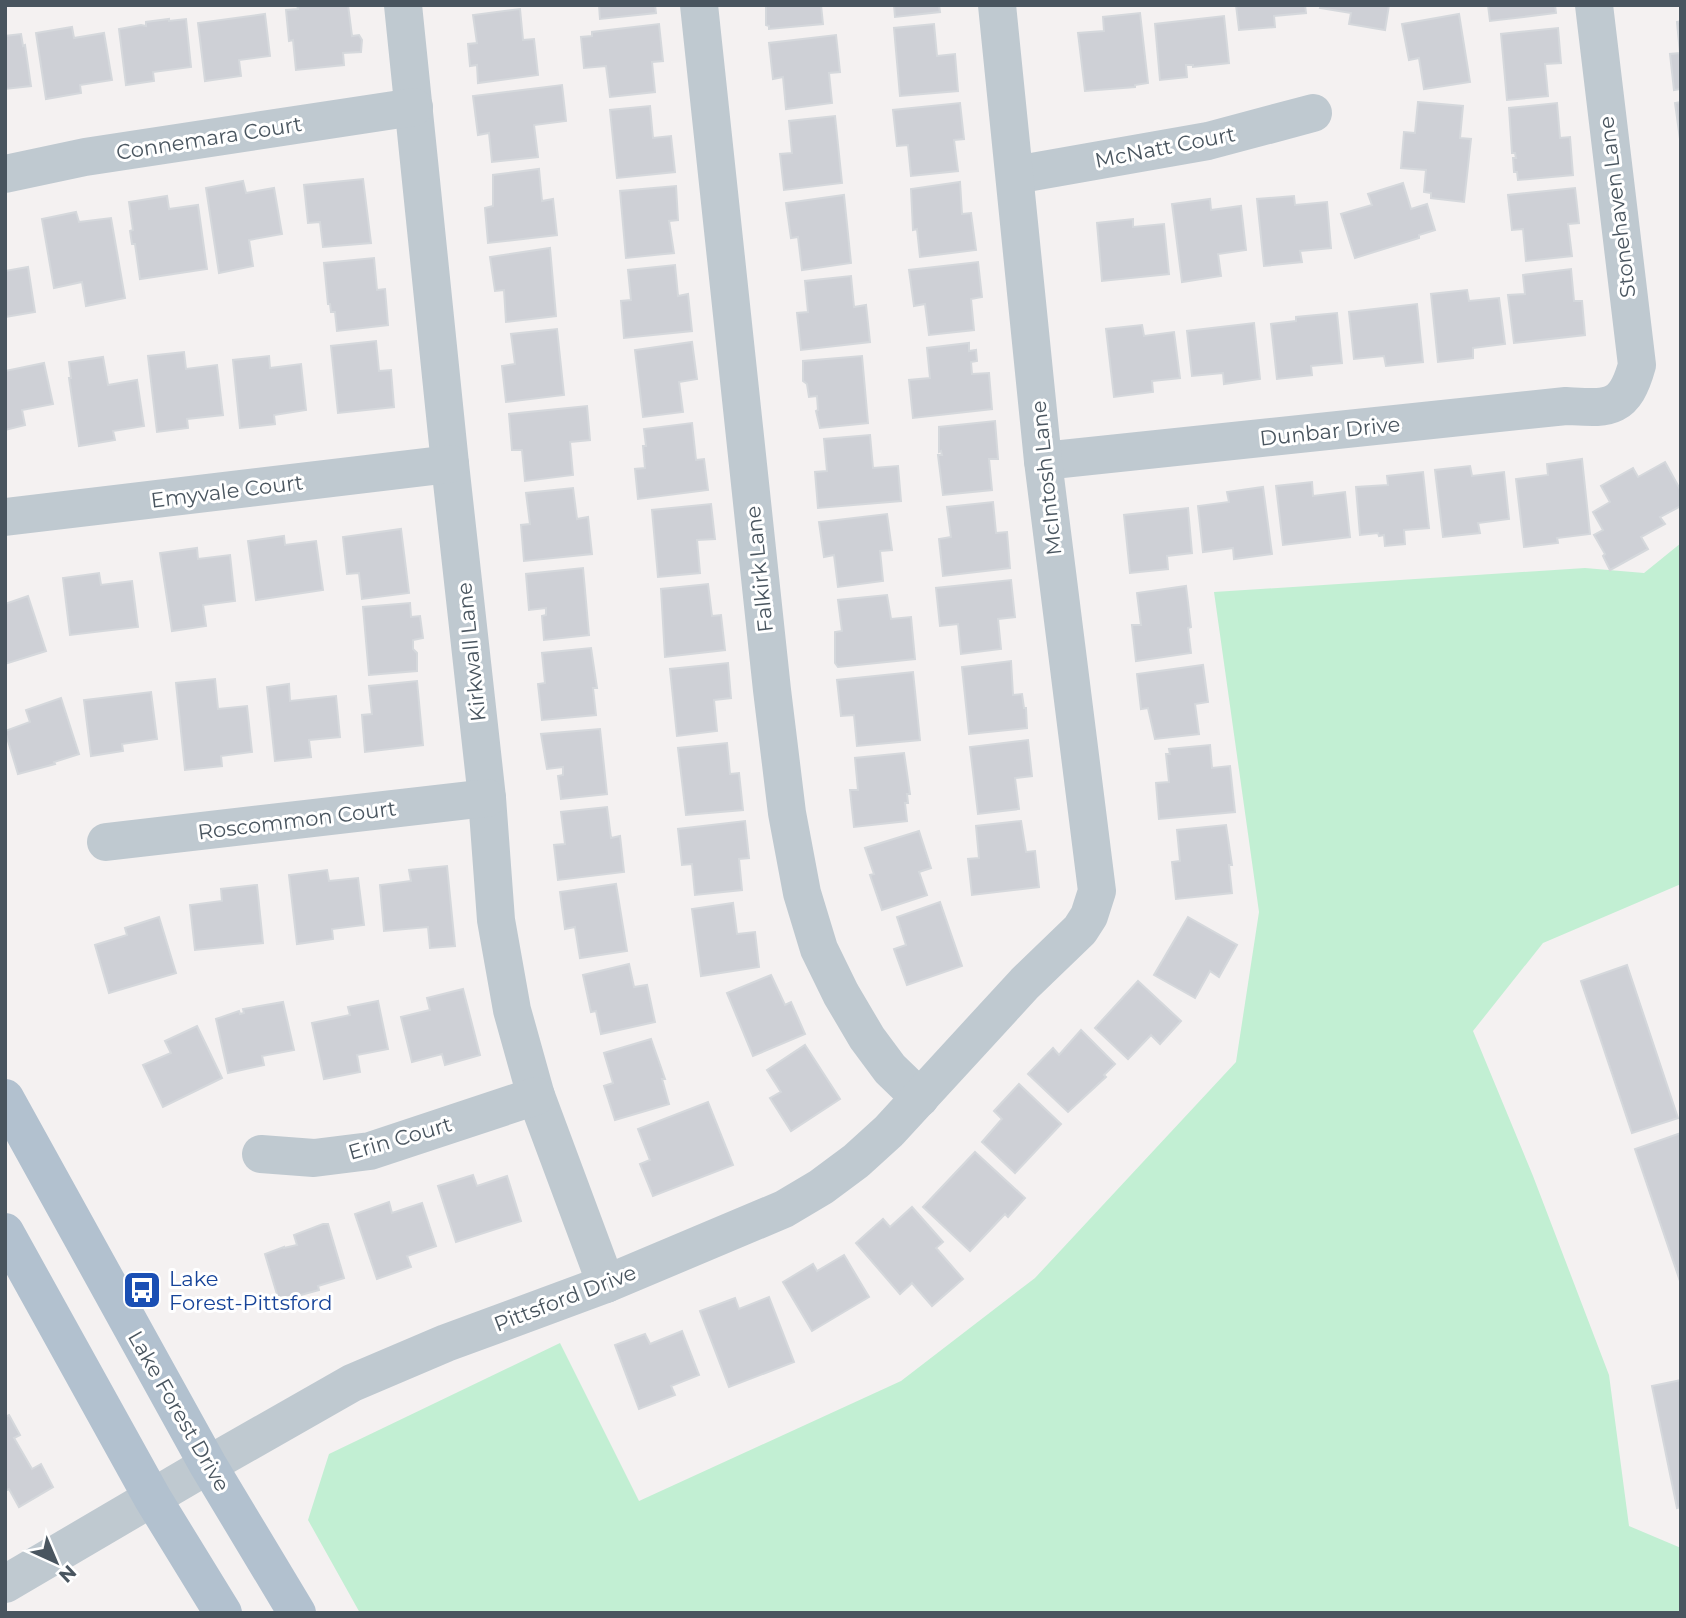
<svg xmlns="http://www.w3.org/2000/svg" width="1686" height="1618" viewBox="0 0 1686 1618" font-family="Montserrat,sans-serif">
	<rect width="100%" height="100%" fill="#f4f1f1"/>
	<path fill="#c2efd3" d="M1681 543V884L1543 943 1473 1031 1533 1176 1609 1375 1629 1526 1681 1548V1613H360L308 1520 329 1454 560 1343 639 1501 901 1381 1035 1278 1236 1062 1259 912 1214 592 1585 568 1644 573Z"/>
	<g fill="#ced0d6" stroke="#d5d8dc" stroke-width="2">
		<path d="M297 5H348L352 36 359 35 362 40 361 52 343 53 344 65 296 70 293 40 289 41 286 10 298 9Z"/>
		<path d="M599 5H655L656 13 600 19Z"/>
		<path d="M766 5H821L823 24 769 29V26L766 25Z"/>
		<path d="M894 5H939L940 12 895 17Z"/>
		<path d="M1236 5H1305L1306 13 1274 16 1275 27 1239 30Z"/>
		<path d="M1321 5H1389L1385 30 1349 24 1351 13 1320 8Z"/>
		<path d="M1488 5H1555L1556 13 1490 21Z"/>
		<path d="M520 9 523 40 534 39 538 75 478 83 477 65 470 66 468 44 477 43 473 15Z"/>
		<path d="M1140 13 1148 83 1135 85V87L1085 91 1078 33 1104 31 1103 17Z"/>
		<path d="M265 14 270 56 239 60 241 76 205 81 198 23Z"/>
		<path d="M1459 14 1470 82 1424 89 1419 58 1409 60 1402 24Z"/>
		<path d="M1224 16 1229 63 1193 67V65H1186L1187 77 1160 80 1155 24Z"/>
		<path d="M169 19V21L186 19 191 67 153 72 154 81 126 85 119 29 141 25 146 26V22Z"/>
		<path d="M1681 21V89L1674 90 1670 54 1680 53 1677 22Z"/>
		<path d="M659 24 663 61 652 62 655 92 610 97 606 66 584 68 581 37 592 36V32Z"/>
		<path d="M934 24 937 56 955 54 958 91 900 96 894 28Z"/>
		<path d="M72 27 74 38 104 33 112 80 80 85 81 93 46 99 36 33Z"/>
		<path d="M1558 28 1561 63 1545 64 1548 96 1507 100 1501 34Z"/>
		<path d="M21 34 23 46 25 45 31 86 5 89V36Z"/>
		<path d="M836 35 840 72 829 73 832 103 786 109 783 77 773 79 769 43Z"/>
		<path d="M562 85 566 121 534 125 538 157 492 162 489 133 478 135 473 96Z"/>
		<path d="M1418 102 1463 106 1460 138 1471 139 1464 202 1431 198V193L1424 192 1426 170 1401 168 1404 132 1415 133Z"/>
		<path d="M1681 102V139H1680L1675 103Z"/>
		<path d="M960 103 964 139 954 140 958 171 911 176 908 145 897 146 893 110Z"/>
		<path d="M1557 103 1560 138 1570 137 1573 175 1518 180 1517 172H1514L1513 158H1516L1515 153H1512L1509 108Z"/>
		<path d="M650 106 653 138 671 136 675 172 617 178 610 110Z"/>
		<path d="M835 116 842 183 784 190 780 154 792 153 789 121Z"/>
		<path d="M539 169 542 201 553 199 557 235 488 243 485 208 493 206V175Z"/>
		<path d="M363 179 371 243 323 247 320 222 308 223 304 185Z"/>
		<path d="M243 181 246 193 274 188 282 234 249 240 253 266 219 273 206 188Z"/>
		<path d="M960 182 962 214 971 213 976 250 920 257 917 229 913 230 911 189Z"/>
		<path d="M1403 183 1411 209 1427 204 1435 230 1419 235V238L1355 258 1341 214 1372 205 1368 194Z"/>
		<path d="M676 186 678 220 669 221 674 253 626 258 620 191Z"/>
		<path d="M1575 188 1579 223 1568 224 1572 256 1526 261 1523 229 1512 230 1508 195Z"/>
		<path d="M844 195 851 263 802 270 798 237 791 238 786 203Z"/>
		<path d="M167 196 169 209 198 205 207 269 140 279 135 244H132L130 231 133 230 129 202Z"/>
		<path d="M1294 196 1295 205 1327 202 1331 248 1300 251 1302 262 1264 266 1257 199Z"/>
		<path d="M1210 199 1211 210 1241 206 1246 250 1218 254 1221 276 1182 282 1172 204Z"/>
		<path d="M76 212 79 222 111 218 125 298 86 306 82 282 54 288 42 219Z"/>
		<path d="M1133 219V227L1164 224 1169 274 1102 281 1097 223Z"/>
		<path d="M550 248 556 316 506 322 504 290 495 291 490 257Z"/>
		<path d="M374 258 377 290 385 289 388 325 337 331 335 312H331L330 304H328L324 263Z"/>
		<path d="M978 262 982 297 971 299 974 330 929 335 925 304 914 306 909 270Z"/>
		<path d="M675 265 678 296 688 294 692 331 624 338 621 301 631 300 628 270Z"/>
		<path d="M28 267 35 312 5 317V271Z"/>
		<path d="M1571 269 1574 301H1582L1585 335 1514 343 1508 295 1525 294 1523 275Z"/>
		<path d="M851 276 854 307 866 305 870 342 801 350 797 313 808 312 805 281Z"/>
		<path d="M1467 290 1469 301 1499 298 1505 344 1473 348V358L1438 362 1431 294Z"/>
		<path d="M1417 304 1423 362 1386 366 1384 356 1354 359 1349 312Z"/>
		<path d="M1337 313 1342 363 1311 366 1312 375 1277 379 1271 324 1296 321V317Z"/>
		<path d="M1254 323 1260 379 1224 384 1223 373 1192 376 1187 331Z"/>
		<path d="M1142 325 1144 336 1174 332 1180 378 1152 381 1153 392 1114 397 1106 329Z"/>
		<path d="M557 329 564 395 506 402 502 366 515 364 511 334Z"/>
		<path d="M376 341 379 371 391 370 394 407 338 413 331 346Z"/>
		<path d="M692 342 697 379 679 382 683 412 643 417 635 350Z"/>
		<path d="M969 343V351L976 350 977 361 971 362 972 374 989 373 992 409 913 418 909 380 930 378 927 348Z"/>
		<path d="M184 352 186 369 217 365 223 415 187 419 188 428 157 432 148 356Z"/>
		<path d="M269 356 270 368 301 364 306 410 274 415 275 424 240 428 233 360Z"/>
		<path d="M862 356 868 423 820 428 816 411 818 410 817 396 809 397 807 384 803 381V361Z"/>
		<path d="M103 357 108 385 137 380 144 426 113 431 115 440 79 446 69 378H71L69 362Z"/>
		<path d="M44 363 53 404 22 410 25 425 5 430V371Z"/>
		<path d="M587 406 590 440 570 442 573 475 525 481 522 450H512L509 414Z"/>
		<path d="M995 421 998 459H989L992 490 943 495 938 455H942L941 451 939 452V427Z"/>
		<path d="M692 423 696 460 704 459 708 490 638 499 635 469 645 468 643 446H646L644 429Z"/>
		<path d="M870 435 873 468 898 466 901 501 818 508 815 472 827 471 824 439Z"/>
		<path d="M1582 459 1590 534 1557 538 1558 543 1524 547 1516 479 1548 475 1547 464Z"/>
		<path d="M1665 462 1681 491V506L1660 517 1665 524 1641 537 1648 549 1610 570 1603 556 1605 554 1594 535 1603 530 1593 512 1610 502 1601 486 1633 468 1638 477Z"/>
		<path d="M1470 466 1472 476 1504 472 1509 519 1478 523 1480 533 1443 537 1435 470Z"/>
		<path d="M1423 472 1429 528 1404 530 1405 544 1385 546 1384 535 1379 536 1378 533 1360 535 1356 487 1388 485 1387 476Z"/>
		<path d="M1312 482 1313 496 1345 492 1350 537 1283 545 1276 486Z"/>
		<path d="M1263 487 1272 554 1234 559 1233 548 1203 552 1198 506 1229 502 1227 492Z"/>
		<path d="M573 488 577 519 588 517 592 554 524 561 521 525 530 524 526 493Z"/>
		<path d="M993 502 996 533 1007 532 1010 568 943 576 939 539 951 537 947 507Z"/>
		<path d="M711 504 715 539 697 540 700 573 658 577 652 510Z"/>
		<path d="M1188 508 1192 553 1167 556 1168 569 1130 573 1124 515Z"/>
		<path d="M887 514 892 550 880 551 883 581 838 587 834 555 824 557 819 522Z"/>
		<path d="M401 529 409 593 362 599 359 573 347 574 343 537Z"/>
		<path d="M284 536 285 545 316 541 323 590 256 600 248 541Z"/>
		<path d="M197 548 198 559 230 555 235 601 203 605 206 626 172 631 160 553Z"/>
		<path d="M583 568 589 635 544 640 542 616 546 615V608L529 610 526 574Z"/>
		<path d="M99 573 101 585 132 581 138 627 70 635 63 578Z"/>
		<path d="M1011 580 1015 617 998 619 1001 649 961 654 958 624 940 626 936 588Z"/>
		<path d="M708 584 712 616 721 615 725 650 665 657 661 589Z"/>
		<path d="M1186 586 1191 627 1188 628 1191 653 1136 661 1132 625H1141L1137 593Z"/>
		<path d="M887 595 891 619 911 617 915 659 838 667 835 663V632L842 631 838 600Z"/>
		<path d="M28 596 46 651 5 664V604Z"/>
		<path d="M410 603 411 617 420 616 423 638 413 640V649L417 653V671L369 675 363 607Z"/>
		<path d="M591 648 597 688H593L596 715 542 720 538 684 545 683 542 653Z"/>
		<path d="M1011 661 1013 695 1022 694 1024 708H1026L1027 728 969 734 962 667Z"/>
		<path d="M728 663 731 698 714 700 717 731 677 736 670 669Z"/>
		<path d="M1203 665 1208 702 1195 704 1199 734 1155 739 1148 708 1141 709 1137 674Z"/>
		<path d="M913 672 920 740 857 746 854 715 841 716 837 680Z"/>
		<path d="M215 679 218 709 247 706 252 752 221 756 222 766 185 770 176 683Z"/>
		<path d="M417 681 423 745 365 752 362 715 372 714 369 686Z"/>
		<path d="M289 684 290 701 336 696 340 737 309 740 311 757 275 761 267 687Z"/>
		<path d="M151 692 157 739 122 744 123 751 91 756 84 700Z"/>
		<path d="M61 698 79 754 54 762 55 764 18 774 5 731 30 722 26 710Z"/>
		<path d="M600 729 607 794 561 799 558 776 563 775V767L547 769 541 734Z"/>
		<path d="M1028 740 1032 776 1015 778 1019 809 978 814 970 747Z"/>
		<path d="M727 743 730 774 739 773 743 810 686 815 678 748Z"/>
		<path d="M1210 745 1212 768 1230 766 1235 812 1159 819 1156 783 1169 782 1166 754H1170L1169 749Z"/>
		<path d="M904 753 910 794H907L908 803H905L907 821 854 827 850 790H858L855 758Z"/>
		<path d="M607 807 611 838 620 836 624 872 558 880 554 845 565 844 561 812Z"/>
		<path d="M745 821 749 858 739 859 742 890 695 895 692 864 682 865 678 829Z"/>
		<path d="M1021 821 1026 852 1035 851 1039 887 972 895 968 859 979 858 976 826Z"/>
		<path d="M1226 825 1232 865H1229L1232 893 1176 899 1172 862 1180 861 1177 830Z"/>
		<path d="M919 831 931 868 919 872 927 895 882 910 870 875 874 874 865 848Z"/>
		<path d="M447 866 455 946 430 948 428 927 384 931 380 885 411 881 409 870Z"/>
		<path d="M327 870 329 881 358 878 364 925 332 929 333 939 297 944 289 875Z"/>
		<path d="M616 884 627 951 580 958 575 927 565 929 560 892Z"/>
		<path d="M257 885 263 943 195 950 190 905 222 901 221 889Z"/>
		<path d="M940 902 962 966 907 985 894 949 906 945 897 917Z"/>
		<path d="M733 903 737 934 755 932 759 967 701 976 692 909Z"/>
		<path d="M159 917 176 973 109 993 95 945 127 935 125 928Z"/>
		<path d="M1188 917 1237 945 1219 977 1210 971 1195 998 1154 975Z"/>
		<path d="M629 964 634 987 647 985 655 1022 601 1034 596 1011 591 1012 583 975Z"/>
		<path d="M1627 965 1678 1118 1632 1133 1581 981Z"/>
		<path d="M771 975 785 1005 791 1002 805 1034 753 1056 727 993Z"/>
		<path d="M1138 981 1181 1021 1160 1044 1151 1035 1128 1059 1095 1028Z"/>
		<path d="M463 989 480 1055 445 1065 442 1054 412 1062 401 1017 430 1010 427 998Z"/>
		<path d="M378 1001 388 1049 357 1055 360 1072 324 1079 312 1023 350 1015 348 1007Z"/>
		<path d="M283 1002 294 1050 262 1056 264 1065 228 1073 216 1019 239 1011 240 1014 244 1013 243 1009Z"/>
		<path d="M197 1026 222 1078 163 1107 143 1065 171 1053 165 1041Z"/>
		<path d="M1081 1030 1115 1064 1104 1075 1106 1077 1068 1112 1028 1074 1053 1048 1059 1055Z"/>
		<path d="M651 1039 665 1079H662L669 1104 615 1120 604 1086 613 1083 604 1053Z"/>
		<path d="M805 1045 840 1099 791 1131 770 1098 781 1092 767 1070Z"/>
		<path d="M1019 1084 1061 1124 1015 1173 982 1142 1002 1119 994 1111Z"/>
		<path d="M708 1102 733 1165 653 1196 640 1164 650 1160 638 1129Z"/>
		<path d="M1681 1133V1284L1635 1149Z"/>
		<path d="M975 1152 1025 1198 1008 1217 1005 1214 970 1251 923 1207Z"/>
		<path d="M473 1175 477 1186 507 1176 521 1221 456 1242 438 1186Z"/>
		<path d="M389 1202 392 1213 422 1203 436 1246 407 1256 411 1267 377 1279 355 1214Z"/>
		<path d="M912 1207 943 1242 936 1248 963 1279 932 1306 912 1283 900 1294 856 1243 883 1219 890 1227Z"/>
		<path d="M323 1224H328L344 1278 318 1286 319 1290 279 1301 265 1254 284 1247V1248L297 1245 294 1235Z"/>
		<path d="M844 1255 869 1297 812 1331 783 1282 813 1264 817 1271Z"/>
		<path d="M769 1297 794 1362 729 1387 700 1311 735 1298 739 1309Z"/>
		<path d="M682 1331 699 1375 671 1386 675 1395 639 1409 615 1345 645 1334 650 1344Z"/>
		<path d="M1681 1380V1507L1677 1508 1652 1386Z"/>
		<path d="M9 1415 20 1435 14 1438 32 1469 41 1464 53 1487 19 1507 9 1489 5 1491V1417Z"/>
	</g>
	<g fill="none" stroke-linecap="round" stroke-linejoin="round">
		<g stroke="#bfc9d0" stroke-width="38">
			<path d="M403 5 450 464 487 798 496 920 512 1010 536 1096 606 1284"/>
			<path d="M699 5 772 690 787 813 802 893 819 949 841 994 867 1038 890 1069 920 1098"/>
			<path d="M5 174 85 157 414 107"/>
			<path d="M1015 175 1208 141 1313 113"/>
			<path d="M1043 461 1566 406C1608 408 1624 412 1637 365L1594 5"/>
			<path d="M5 517 450 464"/>
			<path d="M106 842 487 798"/>
			<path d="M261 1154 314 1158 370 1151 536 1096"/>
			<path d="M208 1465 352 1383 446 1343 606 1284 784 1209 821 1187 856 1161 889 1131 1025 983 1080 930 1089 916 1097 891 1043 461 997 5"/>
		</g>
		<path stroke="#bfc9d0" stroke-width="38" d="M5 1584 208 1465"/>
		<g stroke="#b2c1cf" stroke-width="38">
			<path d="M5 1098 208 1465 297 1613"/>
			<path d="M5 1232 153 1499 223 1613"/>
		</g>
	</g>
	<defs>
		<symbol id="bus-square" viewBox="-11 -11 22 22"><rect x="-9" y="-9" width="18" height="18" rx="4" fill="#1a4fb4" stroke="#fff"/><path d="M-5-6H5V4H4V6H2V4H-2V6H-4V4H-5ZM-3.5-4V0h7V-4ZM-3.5 1.2v1.5H-2V1.2ZM2 1.2v1.5H3.5V1.2Z" fill="#fff"/></symbol>
	</defs>
	<g fill-rule="evenodd">
		<use href="#bus-square" x="120" y="1268" width="44" height="44"/>
	</g>
	<g text-anchor="middle" dominant-baseline="central" stroke-width="6" stroke-linejoin="round" paint-order="stroke">
		<g font-size="21" fill="#49555f" stroke="#fff">
			<text transform="translate(209 138) rotate(-9)">Connemara Court</text>
			<text transform="translate(1165 147) rotate(-11)">McNatt Court</text>
			<text transform="translate(1617 207) rotate(-97)">Stonehaven Lane</text>
			<text transform="translate(1330 431) rotate(-6)">Dunbar Drive</text>
			<text transform="translate(1046 478) rotate(-96)">McIntosh Lane</text>
			<text transform="translate(227 491) rotate(-7)">Emyvale Court</text>
			<text transform="translate(759 569) rotate(-96)">Falkirk Lane</text>
			<text transform="translate(471 652) rotate(-96)">Kirkwall Lane</text>
			<text transform="translate(297 820) rotate(-7)">Roscommon Court</text>
			<text transform="translate(400 1138) rotate(-16)">Erin Court</text>
			<text transform="translate(565 1298) rotate(-21)">Pittsford Drive</text>
			<text transform="translate(179 1411) rotate(60)">Lake Forest Drive</text>
		</g>
		<g font-size="21" fill="#164399" stroke="#fff" text-anchor="start">
			<text x="169" y="1278">Lake<tspan x="169" dy="24">Forest-Pittsford</tspan></text>
		</g>
	</g>
	<rect width="1686" height="1618" fill="none" stroke="#49555f" stroke-width="14"/>
	<g transform="translate(56 1562) rotate(136)" stroke="#ffffff" stroke-width="5" paint-order="stroke">
	<path d="M0-5L12 26L0 18L-12 26Z" fill="#49555f"/>
	<text y="-10" font-size="19" font-weight="bold" text-anchor="middle" fill="#49555f">N</text>
	</g>
</svg>
